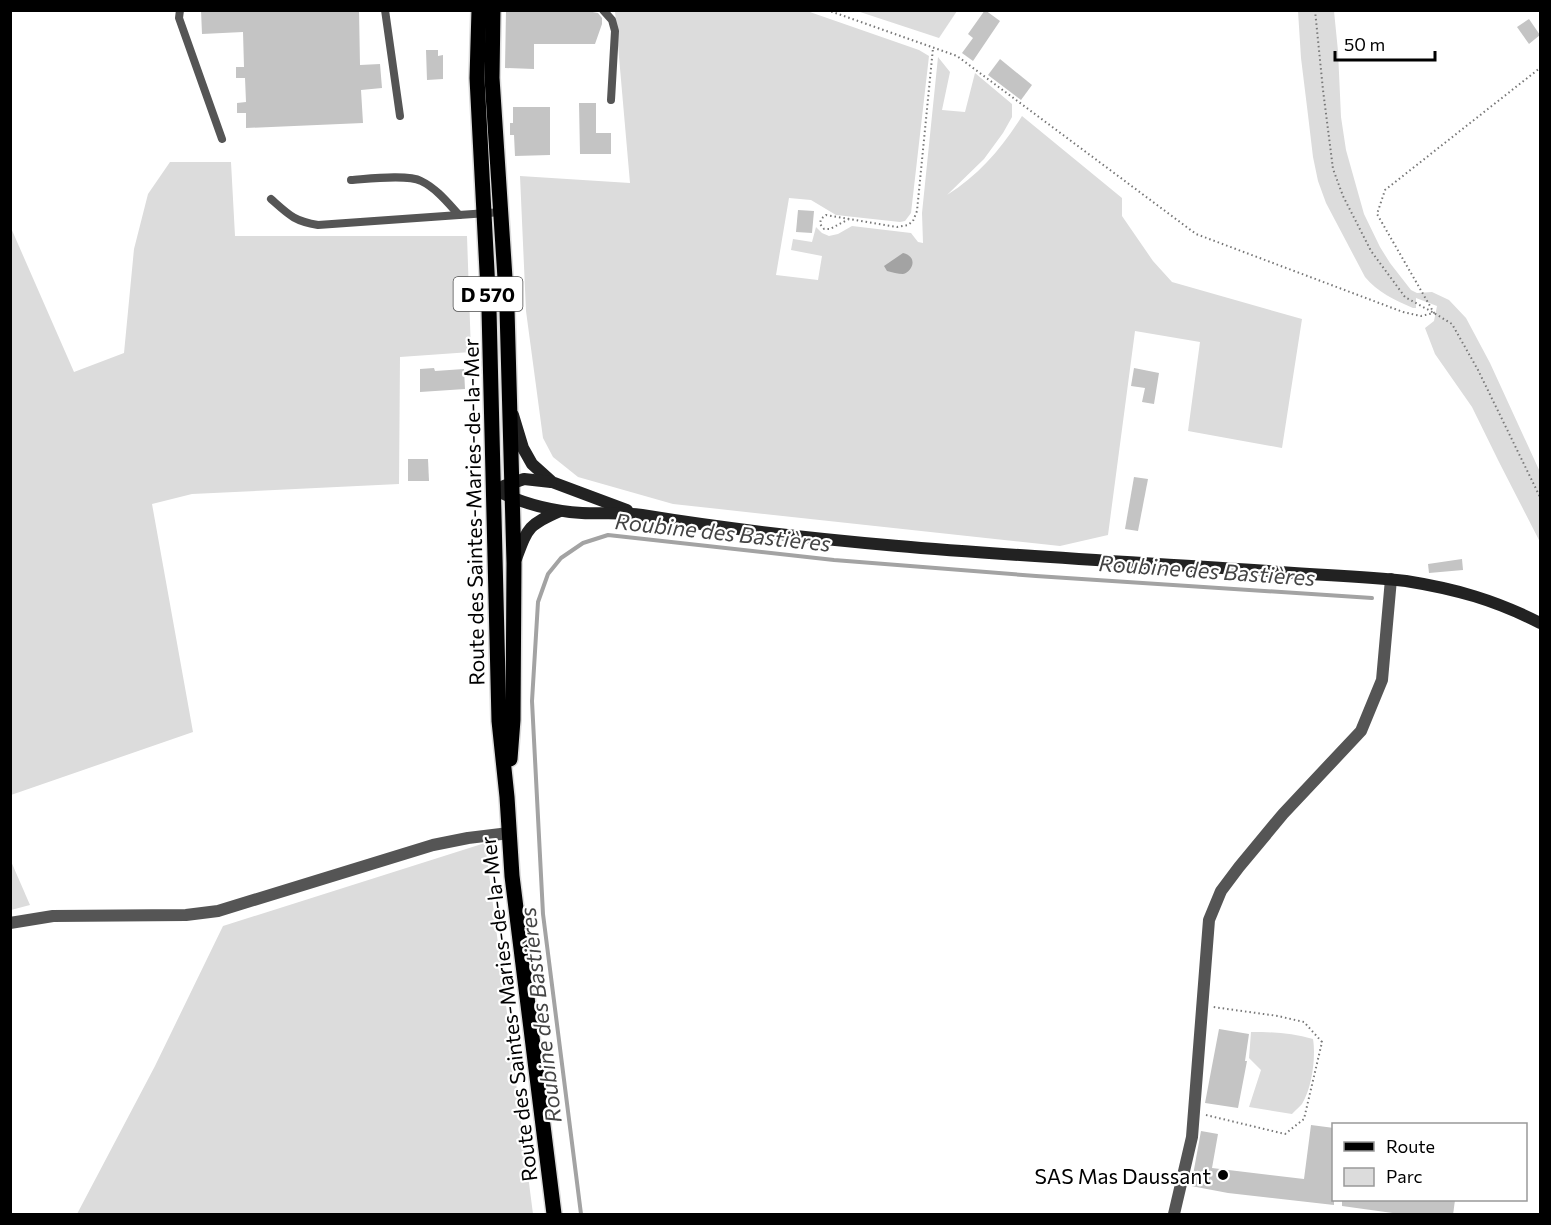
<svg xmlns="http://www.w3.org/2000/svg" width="1551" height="1225" viewBox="0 0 1551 1225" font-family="Commissioner,sans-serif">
	<rect width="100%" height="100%" fill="#fff"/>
	<g fill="#dcdcdc">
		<path d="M615 11H807L919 50 929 56 911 213 905 221 900 222 836 215 811 200 789 198 776 275 818 280 822 256 791 250 793 239 812 242 816 227 822 233 829 236 838 234 852 226 911 233 918 242 923 243 922 213 938 57 950 72 942 110 965 112 975 73 1012 104V117L1003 133 984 159 947 195C979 175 1002 148 1022 116L1122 198V216L1153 261 1172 282 1302 319 1282 448 1188 431 1200 342 1135 331 1108 535 1060 546 673 504 578 477 553 457 543 438 526 311 520 176 630 183Z"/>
		<path d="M857 11H957L939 38Z"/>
		<path d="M1298 11H1334L1338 51 1341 117 1346 150 1364 214 1380 247 1390 263 1411 290 1417 293 1432 292 1449 300 1466 318 1490 363 1540 472V542L1499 462 1472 407 1435 354 1425 328 1434 321 1437 306 1416 298V308H1413C1395 300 1377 292 1365 277L1326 203 1318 181 1313 157 1308 115 1301 58Z"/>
		<path d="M170 162H231L235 236H467L471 352 400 357 399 484 192 494 152 504 193 732 11 795V228L74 372 124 353 134 249 148 194Z"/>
		<path d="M485 843 533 1214H77L155 1066 223 926Z"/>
		<path d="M10 859 30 905 11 910H10Z"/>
		<path d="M1251 1032C1273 1032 1292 1033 1313 1039 1316 1057 1312 1088 1302 1104 1299 1107 1295 1111 1292 1114L1249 1107 1261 1070 1249 1058Z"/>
	</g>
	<path fill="#a3a3a3" d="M903 253C919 257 912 272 903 274 898 274 892 272 887 271L884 266Z"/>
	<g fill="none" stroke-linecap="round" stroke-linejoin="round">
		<path stroke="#a3a3a3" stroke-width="4" d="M581 1214 543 914 532 701 538 602 548 574 561 558 583 543 608 535 834 560 1036 576 1372 598"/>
	</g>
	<g fill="#c4c4c4">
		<path d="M201 10H359L360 65 380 64 382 88 361 90 363 123 246 128V113H237V103L246 102 245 78H236V67H244L243 32 202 34Z"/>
		<path d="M506 10H582L598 13 602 18V24L595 44H534V69L505 68Z"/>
		<path d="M985 10 1000 21 973 61 962 53 973 38 968 34Z"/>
		<path d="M1529 19 1540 35 1529 44 1517 27Z"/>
		<path d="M426 50H438V56L443 55V79L427 80Z"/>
		<path d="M1000 59 1032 85 1021 100 988 75Z"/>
		<path d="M579 103H596V133H611V154H580Z"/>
		<path d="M513 107H550V155L515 156 514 135H510V123H513Z"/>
		<path d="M798 210 814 211 812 233 796 232Z"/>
		<path d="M434 368 435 371 464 369 465 389 420 392V369Z"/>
		<path d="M1134 368 1159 373 1154 404 1142 402 1145 388 1131 386Z"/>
		<path d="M408 459H428L429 481H408Z"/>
		<path d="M1134 477 1148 479 1138 531 1125 529Z"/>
		<path d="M1462 559 1463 570 1429 573 1428 564Z"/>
		<path d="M1219 1029 1249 1034 1245 1061H1247L1238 1108 1205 1103Z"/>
		<path d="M1311 1125 1334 1128V1205L1228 1193 1191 1186 1201 1131 1218 1134 1212 1168 1304 1179Z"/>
		<path d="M1342 1200H1455L1453 1215H1407L1342 1206Z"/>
	</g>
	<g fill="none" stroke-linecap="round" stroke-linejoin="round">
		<defs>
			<g id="primary">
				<path d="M479 10 477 78 489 310 499 721 507 797 512 876 554 1214"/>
				<path d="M493 10 492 78 507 309 514 563 513 720 510 759"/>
			</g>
		</defs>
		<use href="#primary" stroke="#dbdbdb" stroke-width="18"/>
		<g stroke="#777" stroke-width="2" stroke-dasharray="1.5 3" stroke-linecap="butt">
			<path d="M827 10 957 56 1196 234 1403 312 1421 316 1434 313 1377 214 1385 190 1540 68"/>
			<path d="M1315 10 1323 90 1333 169 1343 196 1371 251 1405 297 1434 313 1452 324 1478 370 1540 497"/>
			<path d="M849 219 830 229H824L820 224 821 219 826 215 897 227 908 225 913 221 917 211 933 48"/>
			<path d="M1206 1115 1285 1134 1304 1119 1322 1042 1304 1022 1278 1016 1213 1007"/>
		</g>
		<g stroke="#555" stroke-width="8">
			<path d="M180 10 179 18 222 139"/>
			<path d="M385 10 400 116"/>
			<path d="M603 10 612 20 615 31 611 100"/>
			<path d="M351 180C367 179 408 174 421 181 436 188 448 203 459 215L502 212"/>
			<path d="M271 199C289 215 294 221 318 225L459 215"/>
		</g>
		<g stroke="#555" stroke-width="12">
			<path d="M10 923 53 916 186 915 218 911 433 845 468 838 509 833"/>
			<path d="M1174 1214 1192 1137 1209 920 1221 891 1239 867 1283 814 1361 731 1382 680 1391 579"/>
		</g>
		<g stroke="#222" stroke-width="12">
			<path d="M513 415 523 448 532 464 552 482 627 510"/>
			<path d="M504 486 524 479 551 482"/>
			<path d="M494 489C522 504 551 511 582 513 602 514 623 512 642 515 849 549 1059 557 1268 571 1314 575 1360 576 1406 581 1456 589 1495 600 1540 623"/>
			<path d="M516 559C528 527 528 525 560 511"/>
		</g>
		<use href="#primary" stroke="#000" stroke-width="15"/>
	</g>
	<circle fill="#000" stroke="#fff" stroke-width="2" cx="1223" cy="1175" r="6"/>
	<g text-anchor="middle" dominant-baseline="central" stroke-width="4.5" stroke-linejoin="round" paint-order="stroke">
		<rect fill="#fff" stroke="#4c4c4c" stroke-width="1.5" x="453.5" y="277" width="69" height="34" rx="4.5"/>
		<g font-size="20" font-weight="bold" fill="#000">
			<text x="488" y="294">D 570</text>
		</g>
		<g font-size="21" fill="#000" stroke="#fff">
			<text transform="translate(473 512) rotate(-91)">Route des Saintes-Maries-de-la-Mer</text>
			<text transform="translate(508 1009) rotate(-97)">Route des Saintes-Maries-de-la-Mer</text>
		</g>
		<g font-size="21" fill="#000" stroke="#fff" text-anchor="end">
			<text x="1211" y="1175">SAS Mas Daussant</text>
		</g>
		<g font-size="22" font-style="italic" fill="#444" stroke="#fff">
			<text transform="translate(723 532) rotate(6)">Roubine des Bastières</text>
			<text transform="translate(1207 570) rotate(4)">Roubine des Bastières</text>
			<text transform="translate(540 1015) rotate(-97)">Roubine des Bastières</text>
		</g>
	</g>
	<rect width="1551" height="1225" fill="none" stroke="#000000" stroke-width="24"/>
	<rect x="1332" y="1123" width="195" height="78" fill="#ffffff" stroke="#999999" stroke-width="1.5"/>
	<rect x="1344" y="1142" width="30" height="9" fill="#000000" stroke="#999999" stroke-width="1.5"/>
	<text x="1386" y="1153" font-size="18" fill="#000000">Route</text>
	<rect x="1344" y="1168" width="30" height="18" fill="#dcdcdc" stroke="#999999" stroke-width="1.5"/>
	<text x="1386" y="1183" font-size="18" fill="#000000">Parc</text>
	<path d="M1335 51v9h100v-9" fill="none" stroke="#000000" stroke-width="3"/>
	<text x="1344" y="51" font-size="18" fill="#000000" stroke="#ffffff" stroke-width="4.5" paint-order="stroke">50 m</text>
</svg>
